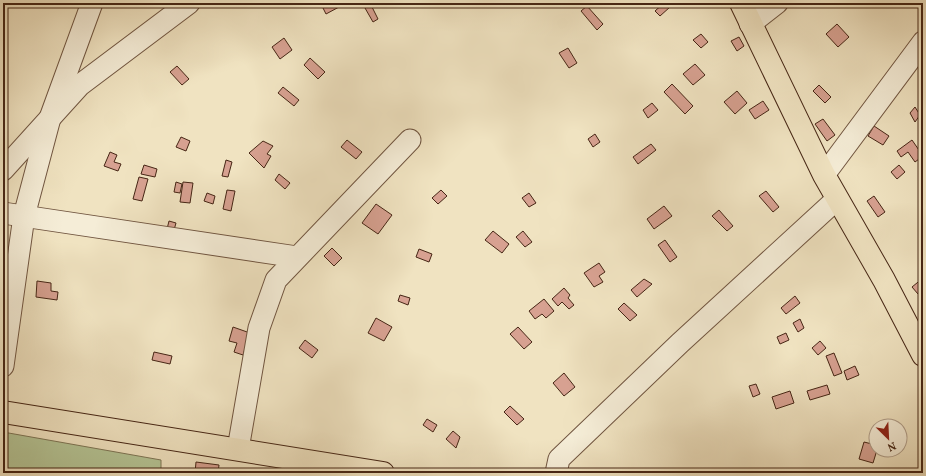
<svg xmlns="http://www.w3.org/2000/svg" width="926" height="476" viewBox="0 0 926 476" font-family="Vollkorn,serif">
	<rect width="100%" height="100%" fill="#f0e3c1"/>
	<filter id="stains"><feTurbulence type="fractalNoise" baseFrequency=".005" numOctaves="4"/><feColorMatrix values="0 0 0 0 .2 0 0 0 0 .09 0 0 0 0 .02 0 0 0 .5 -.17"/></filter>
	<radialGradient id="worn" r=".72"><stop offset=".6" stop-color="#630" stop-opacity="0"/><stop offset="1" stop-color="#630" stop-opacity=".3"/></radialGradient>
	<path fill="#b5c596" stroke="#7e7656" d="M3 432 161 460V473H3Z"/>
	<g fill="#d7a191" stroke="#462615">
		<path d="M328 3H337L339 7 326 14 322 6Z"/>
		<path d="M664 3H666L670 7 660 16 655 11Z"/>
		<path d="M371 5 378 19 373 22 365 8Z"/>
		<path d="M587 6 603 24 597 30 581 11Z"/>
		<path d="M837 24 849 37 838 47 826 34Z"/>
		<path d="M701 34 708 42 701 48 693 40Z"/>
		<path d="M739 37 744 46 737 51 731 41Z"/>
		<path d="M284 38 292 50 280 59 272 47Z"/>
		<path d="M568 48 577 63 569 68 559 53Z"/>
		<path d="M310 58 325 72 318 79 304 65Z"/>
		<path d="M695 64 705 75 693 85 683 74Z"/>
		<path d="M177 66 189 79 182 85 170 72Z"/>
		<path d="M672 84 693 106 685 114 664 92Z"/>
		<path d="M819 85 831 97 825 103 813 91Z"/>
		<path d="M283 87 299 100 294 106 278 93Z"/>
		<path d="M737 91 747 103 735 114 724 102Z"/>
		<path d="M763 101 769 110 755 119 749 110Z"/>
		<path d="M652 103 658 110 648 118 643 110Z"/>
		<path d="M915 107 920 115 915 122 910 113Z"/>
		<path d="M823 119 835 135 827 141 815 124Z"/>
		<path d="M874 126 889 136 883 145 868 136Z"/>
		<path d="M595 134 600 142 593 147 588 139Z"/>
		<path d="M181 137 190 141 186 151 176 147Z"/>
		<path d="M347 140 362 152 356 159 341 147Z"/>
		<path d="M912 140 923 156 915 162 908 152 901 157 897 151Z"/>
		<path d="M263 141 273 146 267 154 271 156 264 168 249 153Z"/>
		<path d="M651 144 656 150 638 164 633 157Z"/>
		<path d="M110 152 117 155 114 162 121 164 118 171 104 166Z"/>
		<path d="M226 160 232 162 228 177 222 176Z"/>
		<path d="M144 165 157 169 155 177 141 174Z"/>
		<path d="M899 165 905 172 897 179 891 172Z"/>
		<path d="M279 174 290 183 285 189 275 180Z"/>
		<path d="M139 177 148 179 142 201 133 199Z"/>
		<path d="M176 182 182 184 180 193 174 192Z"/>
		<path d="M183 182 193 183 190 203 180 202Z"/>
		<path d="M227 190 235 191 231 211 223 209Z"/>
		<path d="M441 190 447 196 438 204 432 198Z"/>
		<path d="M766 191 779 207 773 212 759 196Z"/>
		<path d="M207 193 215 196 213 204 204 201Z"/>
		<path d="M529 193 536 203 529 207 522 198Z"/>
		<path d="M874 196 885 212 878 217 867 201Z"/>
		<path d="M376 204 392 215 378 234 362 223Z"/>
		<path d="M664 206 672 216 654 229 647 219Z"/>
		<path d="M719 210 733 226 727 231 712 216Z"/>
		<path d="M169 221 176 223 174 230 167 229Z"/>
		<path d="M493 231 509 244 502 253 485 240Z"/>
		<path d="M523 231 532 242 525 247 516 237Z"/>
		<path d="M665 240 677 257 670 262 658 245Z"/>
		<path d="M332 248 342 258 334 266 324 256Z"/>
		<path d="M419 249 432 254 429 262 416 257Z"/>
		<path d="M599 263 605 272 599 276 603 282 594 287 584 273Z"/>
		<path d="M923 278V289L918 294 912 287Z"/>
		<path d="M644 279 652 284 637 297 631 290Z"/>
		<path d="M37 281 51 283V291L58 292 57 300 36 297Z"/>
		<path d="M564 288 570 295 568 298 574 305 569 309 562 302 558 306 552 299Z"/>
		<path d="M400 295 410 298 408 305 398 301Z"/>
		<path d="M795 296 800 303 786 314 781 308Z"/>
		<path d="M544 299 554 311 546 318 542 314 535 319 529 311Z"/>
		<path d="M624 303 637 315 630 321 618 309Z"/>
		<path d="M376 318 392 327 384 341 368 333Z"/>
		<path d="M800 319 804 328 798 332 793 323Z"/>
		<path d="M233 327 250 333 243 355 234 352 237 343 229 341Z"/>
		<path d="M518 327 532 342 524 349 510 334Z"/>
		<path d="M786 333 789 340 780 344 777 337Z"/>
		<path d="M305 340 318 350 312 358 299 348Z"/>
		<path d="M820 341 826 348 818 355 812 348Z"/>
		<path d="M154 352 172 356 170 364 152 360Z"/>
		<path d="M834 353 842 373 834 376 826 356Z"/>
		<path d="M855 366 859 375 847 380 844 371Z"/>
		<path d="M564 373 575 387 564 396 553 383Z"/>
		<path d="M756 384 760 394 753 397 749 386Z"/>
		<path d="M827 385 830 394 810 400 807 391Z"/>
		<path d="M790 391 794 403 776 409 772 397Z"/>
		<path d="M510 406 524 419 517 425 504 412Z"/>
		<path d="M427 419 437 425 433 432 423 425Z"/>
		<path d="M453 431 460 437 456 448 446 439Z"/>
		<path d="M864 442 876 445 877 450 873 463 859 459Z"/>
		<path d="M196 462 219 465 218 473H195Z"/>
	</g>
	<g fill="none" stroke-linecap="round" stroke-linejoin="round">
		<defs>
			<g id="minor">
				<path d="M750 24 777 3"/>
				<path d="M3 170 80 85 189 3"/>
				<path d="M824 175 923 42"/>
				<path d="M3 213 297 257"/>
				<path d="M3 366 24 216 50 118 92 3"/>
				<path d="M238 449 259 328 276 280 410 140"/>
				<path d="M556 473 559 459 680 343 837 199"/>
			</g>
			<path id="major" d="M741 3 824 175 884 280 923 355"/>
			<path id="highway" d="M3 412 383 473"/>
		</defs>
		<use href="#minor" stroke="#705540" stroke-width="23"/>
		<use href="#major" stroke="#462615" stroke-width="24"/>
		<use href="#highway" stroke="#462615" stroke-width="24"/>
		<use href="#minor" stroke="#f5edd7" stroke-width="21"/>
		<use href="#major" stroke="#f0e3c1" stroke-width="22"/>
		<use href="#highway" stroke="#f0e3c1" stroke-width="22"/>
	</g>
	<rect width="926" height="476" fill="none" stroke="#f0e3c1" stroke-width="16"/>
	<rect x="4" y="4" width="918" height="468" fill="none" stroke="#462615" stroke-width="2"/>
	<rect x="8" y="8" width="910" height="460" fill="none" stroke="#462615"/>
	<g transform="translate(888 438) rotate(156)"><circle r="19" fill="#f5edd7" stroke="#af9d89"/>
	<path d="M0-3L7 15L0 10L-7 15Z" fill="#8f2418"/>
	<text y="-6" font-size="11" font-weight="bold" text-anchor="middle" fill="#462615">N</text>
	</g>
	<rect width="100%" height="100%" filter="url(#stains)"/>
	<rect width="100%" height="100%" fill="url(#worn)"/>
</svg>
